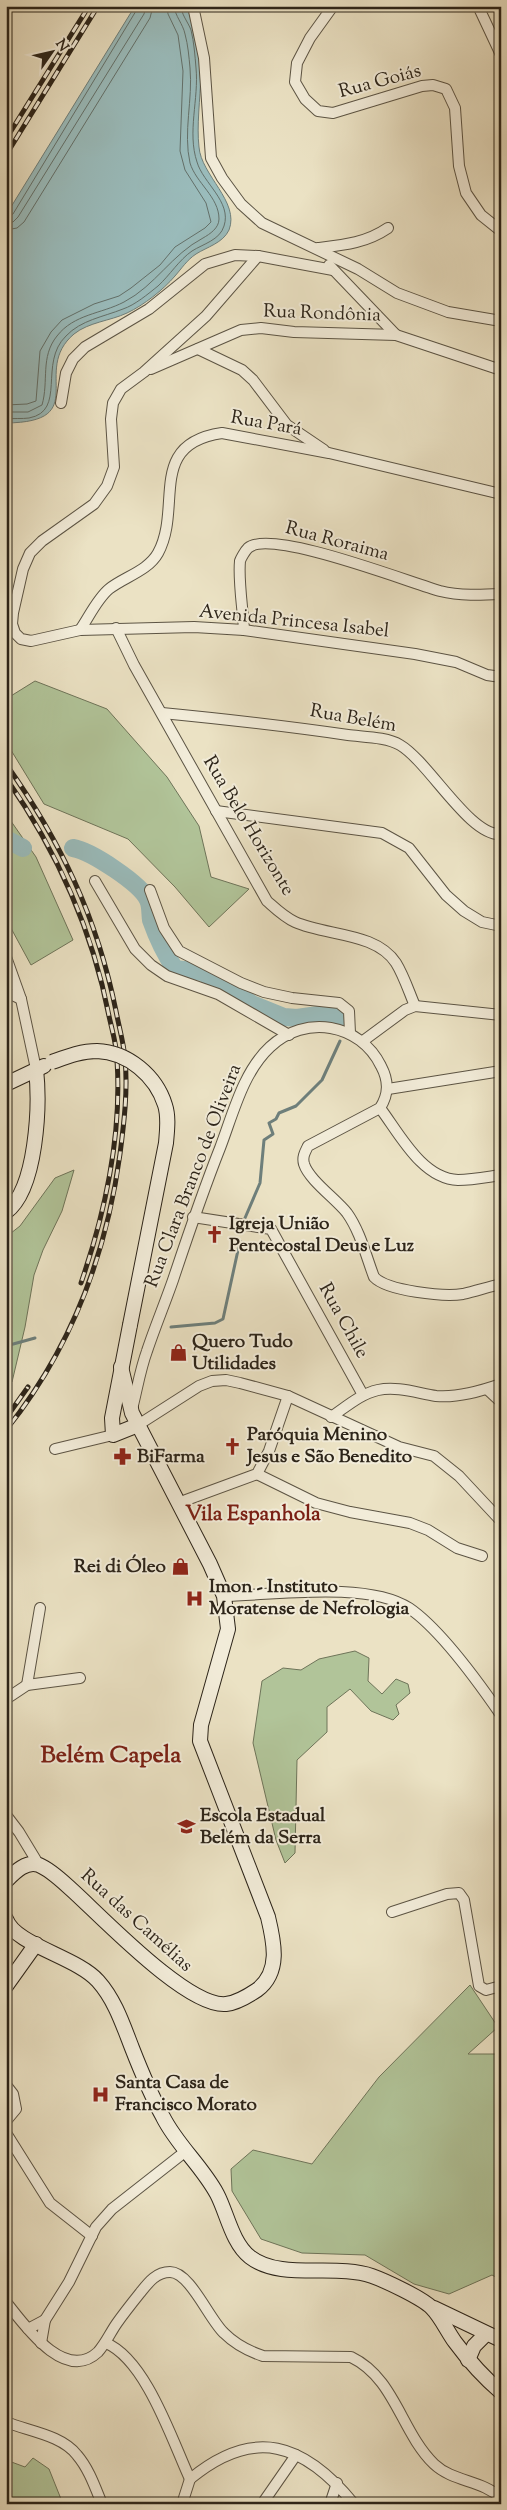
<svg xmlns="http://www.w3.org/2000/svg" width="507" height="2510" viewBox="0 0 507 2510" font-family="'Sorts Mill Goudy',serif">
	<rect width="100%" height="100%" fill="#ebe2c4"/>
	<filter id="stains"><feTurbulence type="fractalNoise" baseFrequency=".004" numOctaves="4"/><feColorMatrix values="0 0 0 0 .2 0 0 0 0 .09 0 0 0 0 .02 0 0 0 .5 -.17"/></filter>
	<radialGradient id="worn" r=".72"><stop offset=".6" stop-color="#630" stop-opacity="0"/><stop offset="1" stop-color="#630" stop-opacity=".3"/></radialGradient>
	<g fill="#b1c499" stroke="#6e7459">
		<path d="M35 681 107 709 167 777 199 826 211 877 249 889 209 927 175 887 128 839 44 804 6 742V699Z"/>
		<path d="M6 814 36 857 73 940 31 965 6 919Z"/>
		<path d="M74 1170 62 1211 43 1250 34 1275 25 1327 12 1382 6 1384V1297L10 1281 6 1278V1237L20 1226 55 1178Z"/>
		<path d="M355 1651 369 1658 368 1681 382 1694 396 1679 408 1684 410 1693 396 1705 399 1714 393 1720 371 1711 350 1689 327 1707V1732L297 1760 295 1853 285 1863 276 1840 253 1743 262 1681 283 1668 301 1670 319 1659Z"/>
		<path d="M470 1985 498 2027 468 2054H501V2280L492 2275 449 2294 414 2284 365 2255 302 2253 261 2239 232 2191 231 2169 253 2150 312 2164 379 2077Z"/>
		<path d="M33 2458 49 2469 63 2504H6V2460L25 2467Z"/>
	</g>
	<path fill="#9abcbc" stroke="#6e7f7b" d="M135 6H184C214 43 194 104 199 147 201 175 240 202 229 230 223 243 207 247 196 254 187 260 182 268 175 276 163 290 144 305 127 313 110 321 89 322 74 334 30 371 93 422 6 423V215Z"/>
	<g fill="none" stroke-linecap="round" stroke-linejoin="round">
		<g stroke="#63706a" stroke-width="1">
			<path d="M6 217 13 214 139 6"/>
			<path d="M6 223 13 222 18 217 144 14 146 6"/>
			<path d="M6 230 17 228 24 222 150 18 153 6"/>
			<path d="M6 405 27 404 36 401 40 351 51 332 62 320 94 304 119 296 131 288 160 265 175 247 205 228 211 222 206 203 185 170 180 151 183 71 178 35 168 14 167 6"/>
			<path d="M6 412H28L42 405C49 381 40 357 57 336 74 314 101 314 124 302 155 286 172 254 203 238 210 234 219 228 219 219 219 197 196 183 190 163 183 132 193 99 190 68 189 57 188 45 185 34 183 24 175 16 174 6"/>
			<path d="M6 419C14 418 22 419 29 418 67 411 38 363 66 336 81 320 103 317 123 309 135 305 148 294 158 286 170 275 179 260 192 251 203 244 220 240 224 226 232 202 203 183 197 162 187 132 199 99 196 68 195 56 194 42 191 30 188 22 181 14 181 6"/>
		</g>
		<g stroke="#6e7f7b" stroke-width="3">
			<path d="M245 1218 260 1183 264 1140 273 1134 269 1123 276 1119 279 1113 296 1106 322 1080 340 1041"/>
			<path d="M171 1327 215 1323 223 1319 240 1241"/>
			<path d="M6 1346 35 1338"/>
		</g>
		<g stroke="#9abcbc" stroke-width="18">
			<path d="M6 839 23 848"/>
			<path d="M73 848C91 851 141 884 148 900 151 906 150 914 151 920 157 937 165 954 175 969L202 972 252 1004 284 1017 297 1018 332 1013 339 1015 344 1023"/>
		</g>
		<defs>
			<g id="street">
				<path d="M193 6 204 58 211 158 222 178 241 204 262 223 358 269 397 293 448 312 501 321"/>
				<path d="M333 6 310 38 297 63 295 82 305 99 318 111 333 113 422 86 433 85 446 89 455 108 459 166 466 193 481 215 501 231"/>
				<path d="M478 6 501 55"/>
				<path d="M318 248C344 245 366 243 388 228"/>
				<path d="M258 256 206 316 144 372 121 389 113 403 111 419 114 467 107 486 94 504 42 541 30 553 23 569 13 613 12 624 15 633 21 639 31 641 80 630 194 627 244 630 415 654 456 662 487 675 501 677"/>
				<path d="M329 265 396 335"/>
				<path d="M198 349 242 370 253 380 287 425 324 450"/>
				<path d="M151 369 241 330 261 328 294 332 396 335 501 370"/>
				<path d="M61 403 66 373 73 359 85 347 149 309 205 264 235 255 258 256 333 270"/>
				<path d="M116 628 134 665 267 901C276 909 284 917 295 922 326 936 376 932 396 963 404 976 409 992 415 1006"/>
				<path d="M80 630C89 617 97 599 109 589 124 577 148 571 158 553 183 507 146 444 222 433L329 453 501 494"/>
				<path d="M244 630C243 609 238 581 240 561 241 558 245 551 248 548 270 528 408 582 440 591 460 596 481 595 501 594"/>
				<path d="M162 713C224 719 286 726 348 735 364 737 387 737 400 745 429 762 470 837 501 834"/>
				<path d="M216 811 382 833 409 848 446 895 464 911 482 922 501 926"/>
				<path d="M95 881 135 949 151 965 167 976 218 994 289 1035"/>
				<path d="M150 890 164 928 179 951 241 983 264 992 292 998 339 1003 349 1011 350 1033"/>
				<path d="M6 957 21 999 36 1069"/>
				<path d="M6 992 21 999"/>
				<path d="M363 1041 405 1010 415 1006 501 1015"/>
				<path d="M388 1089 501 1071"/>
				<path d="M380 1108C399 1133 422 1179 458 1180 472 1180 487 1177 501 1175"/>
				<path d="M193 1217 271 1229 363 1395"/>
				<path d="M487 1389 501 1402"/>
				<path d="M132 1409C137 1390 140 1370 147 1351 155 1327 165 1303 173 1280 188 1235 203 1191 220 1148 233 1114 243 1072 270 1047 305 1014 360 1023 381 1066 389 1081 389 1094 380 1108L308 1146C305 1152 302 1157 304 1164 309 1180 336 1199 347 1213 360 1231 366 1256 374 1277 387 1291 444 1297 463 1294 476 1291 488 1287 501 1284"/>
				<path d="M331 1417C346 1407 360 1394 378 1390 397 1386 417 1393 436 1396 458 1398 481 1391 501 1384"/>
				<path d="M138 1425 199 1386 212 1381 226 1380 240 1383 288 1396 399 1447 434 1456 459 1476 501 1521"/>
				<path d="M55 1449 113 1435"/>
				<path d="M257 1474 316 1503 350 1512 410 1523 428 1530 457 1548 482 1556"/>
				<path d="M178 1503 257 1474 269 1451 288 1396"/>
				<path d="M224 1596C273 1595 368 1581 409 1608 440 1629 479 1683 501 1715"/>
				<path d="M27 1685 40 1608"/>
				<path d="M6 1699 27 1685 80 1678"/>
				<path d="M6 1815 19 1832 39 1865"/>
				<path d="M392 1912 447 1894 459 1893 464 1900 479 1986 486 1990 501 1986"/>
				<path d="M6 2085 13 2094 16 2109 6 2121"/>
				<path d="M6 2133 50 2203 92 2236"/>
				<path d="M6 2302C25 2326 65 2383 98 2352 106 2343 110 2333 117 2323 124 2313 132 2303 140 2293 148 2283 156 2272 170 2272 190 2272 209 2319 224 2333 235 2344 248 2351 263 2356L351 2357C395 2378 401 2432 434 2464 453 2482 482 2480 501 2498"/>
				<path d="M45 2320 69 2282 96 2227 112 2209 186 2151"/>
				<path d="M28 2329 45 2320 41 2343"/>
				<path d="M106 2343C146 2360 172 2440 190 2479"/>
				<path d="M6 2422C28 2431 62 2435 77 2455 89 2469 95 2487 102 2504"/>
				<path d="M190 2479C254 2426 304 2443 354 2504"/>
				<path d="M182 2504 190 2479"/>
				<path d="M262 2504 296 2455"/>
				<path d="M330 2504 337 2483"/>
			</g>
			<g id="secondary">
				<path d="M6 1084 44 1066"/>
				<path d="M6 1212C37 1189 40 1105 36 1069"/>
				<path d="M130 1325 112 1418 113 1435 138 1425"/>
				<path d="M6 1881C14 1873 26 1860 39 1865 51 1870 62 1881 72 1890 102 1917 188 2008 226 2004 237 2003 248 1996 257 1990 281 1972 274 1942 268 1917L200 1741 201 1725 228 1629 224 1596 210 1564 132 1413 121 1367"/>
				<path d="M6 1919C15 1945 77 1957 98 1981 115 2000 123 2025 132 2048 141 2071 151 2095 163 2117 177 2145 202 2166 217 2194 227 2213 232 2243 250 2257 281 2281 336 2263 372 2276 386 2281 422 2298 432 2308 441 2317 447 2331 455 2342 469 2361 483 2377 501 2392"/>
				<path d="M6 1986 36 1944"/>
				<path d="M434 2308 501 2340"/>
				<path d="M468 2360 474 2346 486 2334"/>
			</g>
		</defs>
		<use href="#street" stroke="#5c5444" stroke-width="12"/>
		<use href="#secondary" stroke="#2c2419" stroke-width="16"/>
		<use href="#street" stroke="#f2ecd9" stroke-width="10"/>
		<use href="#secondary" stroke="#f2ecd9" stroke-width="14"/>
		<defs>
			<g id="rail">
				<path d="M6 139 89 6"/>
				<path d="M6 155 98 6"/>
				<path d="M6 764C61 842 97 917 116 1011 119 1027 124 1044 125 1059 128 1090 124 1123 120 1154 106 1257 71 1349 6 1430"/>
				<path d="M6 778C57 851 92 928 109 1016 112 1030 117 1046 117 1060 122 1135 105 1213 81 1283"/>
				<path d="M6 1418 28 1387"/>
			</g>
		</defs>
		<use href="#rail" stroke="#2c2419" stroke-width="5"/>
		<use href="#rail" stroke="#f2ecd9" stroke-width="3" stroke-dasharray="9" stroke-linecap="butt"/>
		<defs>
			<path id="secondary-bridge" d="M52 1062C66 1057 81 1051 97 1051 128 1052 156 1076 165 1105 169 1117 167 1131 166 1143L130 1325"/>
		</defs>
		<use href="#secondary-bridge" stroke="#2c2419" stroke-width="16" stroke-linecap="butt"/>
		<use href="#secondary-bridge" stroke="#f2ecd9" stroke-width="14"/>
	</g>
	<defs>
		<symbol id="church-bare" viewBox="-9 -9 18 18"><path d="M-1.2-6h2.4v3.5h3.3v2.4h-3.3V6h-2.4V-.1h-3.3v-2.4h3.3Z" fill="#8f2418" stroke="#f2ecd9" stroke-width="2.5" paint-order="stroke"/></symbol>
		<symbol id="shop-bare" viewBox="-9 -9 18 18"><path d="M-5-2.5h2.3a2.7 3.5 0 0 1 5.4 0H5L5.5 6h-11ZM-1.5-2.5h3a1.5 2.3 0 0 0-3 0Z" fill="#8f2418" stroke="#f2ecd9" stroke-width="2.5" paint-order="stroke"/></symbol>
		<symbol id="pharmacy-bare" viewBox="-9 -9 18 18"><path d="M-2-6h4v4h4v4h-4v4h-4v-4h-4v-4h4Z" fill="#8f2418" stroke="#f2ecd9" stroke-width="2.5" paint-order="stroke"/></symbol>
		<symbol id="hospital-bare" viewBox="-9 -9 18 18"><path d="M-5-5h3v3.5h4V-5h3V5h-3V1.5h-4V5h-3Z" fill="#8f2418" stroke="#f2ecd9" stroke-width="2.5" paint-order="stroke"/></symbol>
		<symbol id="school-bare" viewBox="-9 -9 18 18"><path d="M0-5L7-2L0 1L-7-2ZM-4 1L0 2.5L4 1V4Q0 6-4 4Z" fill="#8f2418" stroke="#f2ecd9" stroke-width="2.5" paint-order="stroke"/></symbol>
	</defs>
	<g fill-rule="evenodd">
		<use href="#church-bare" x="202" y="1222" width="25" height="25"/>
		<use href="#shop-bare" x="166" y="1340" width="25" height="25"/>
		<use href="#church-bare" x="220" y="1434" width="25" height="25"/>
		<use href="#pharmacy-bare" x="110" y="1444" width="25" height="25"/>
		<use href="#shop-bare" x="168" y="1554" width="25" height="25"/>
		<use href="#hospital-bare" x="182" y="1586" width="25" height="25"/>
		<use href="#school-bare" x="174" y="1814" width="25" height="25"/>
		<use href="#hospital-bare" x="88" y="2082" width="25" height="25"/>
	</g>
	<g text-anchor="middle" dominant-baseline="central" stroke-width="4" stroke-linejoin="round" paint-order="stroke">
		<g font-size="19" fill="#2c2419" stroke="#f2ecd9">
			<text transform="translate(380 82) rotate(-15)">Rua Goiás</text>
			<text transform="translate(322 314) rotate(2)">Rua Rondônia</text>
			<text transform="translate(266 424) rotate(10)">Rua Pará</text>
			<text transform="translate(337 542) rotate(15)">Rua Roraima</text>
			<text transform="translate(294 622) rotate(6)">Avenida Princesa Isabel</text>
			<text transform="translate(353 719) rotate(10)">Rua Belém</text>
			<text transform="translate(248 826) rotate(59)">Rua Belo Horizonte</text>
			<text transform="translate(194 1176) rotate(-69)">Rua Clara Branco de Oliveira</text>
			<text transform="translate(343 1321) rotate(61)">Rua Chile</text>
			<text transform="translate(136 1921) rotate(42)">Rua das Camélias</text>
		</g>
		<g font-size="19" font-weight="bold" fill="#2c2419" stroke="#f2ecd9" text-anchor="start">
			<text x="229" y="1224">Igreja União<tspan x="229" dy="22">Pentecostal Deus e Luz</tspan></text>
			<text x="192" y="1342">Quero Tudo<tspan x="192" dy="22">Utilidades</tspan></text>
			<text x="247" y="1435">Paróquia Menino<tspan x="247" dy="22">Jesus e São Benedito</tspan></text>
			<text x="137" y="1457">BiFarma</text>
			<text x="166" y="1567" text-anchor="end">Rei di Óleo</text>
			<text x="209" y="1587">Imon - Instituto<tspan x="209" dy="22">Moratense de Nefrologia</tspan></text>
			<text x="200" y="1816">Escola Estadual<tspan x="200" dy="22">Belém da Serra</tspan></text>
			<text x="115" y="2083">Santa Casa de<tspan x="115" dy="22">Francisco Morato</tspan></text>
		</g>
		<g font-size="21" font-weight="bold" fill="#7a1f14" stroke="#f2ecd9">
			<text x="253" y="1515">Vila Espanhola</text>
		</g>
		<g font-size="24" font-weight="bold" fill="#7a1f14" stroke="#f2ecd9">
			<text x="111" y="1756">Belém Capela</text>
		</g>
	</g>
	<rect width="507" height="2510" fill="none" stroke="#ebe2c4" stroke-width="25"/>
	<rect x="8" y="8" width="492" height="2495" fill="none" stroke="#2c2419" stroke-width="2.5"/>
	<rect x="12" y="12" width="482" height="2485" fill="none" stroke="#2c2419"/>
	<g transform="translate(52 52) rotate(56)" stroke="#f2ecd9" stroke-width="4" paint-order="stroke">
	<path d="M0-4L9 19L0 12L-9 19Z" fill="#2c2419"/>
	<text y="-8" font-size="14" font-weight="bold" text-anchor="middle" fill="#2c2419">N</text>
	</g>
	<rect width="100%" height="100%" filter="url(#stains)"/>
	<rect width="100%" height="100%" fill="url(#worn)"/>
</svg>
